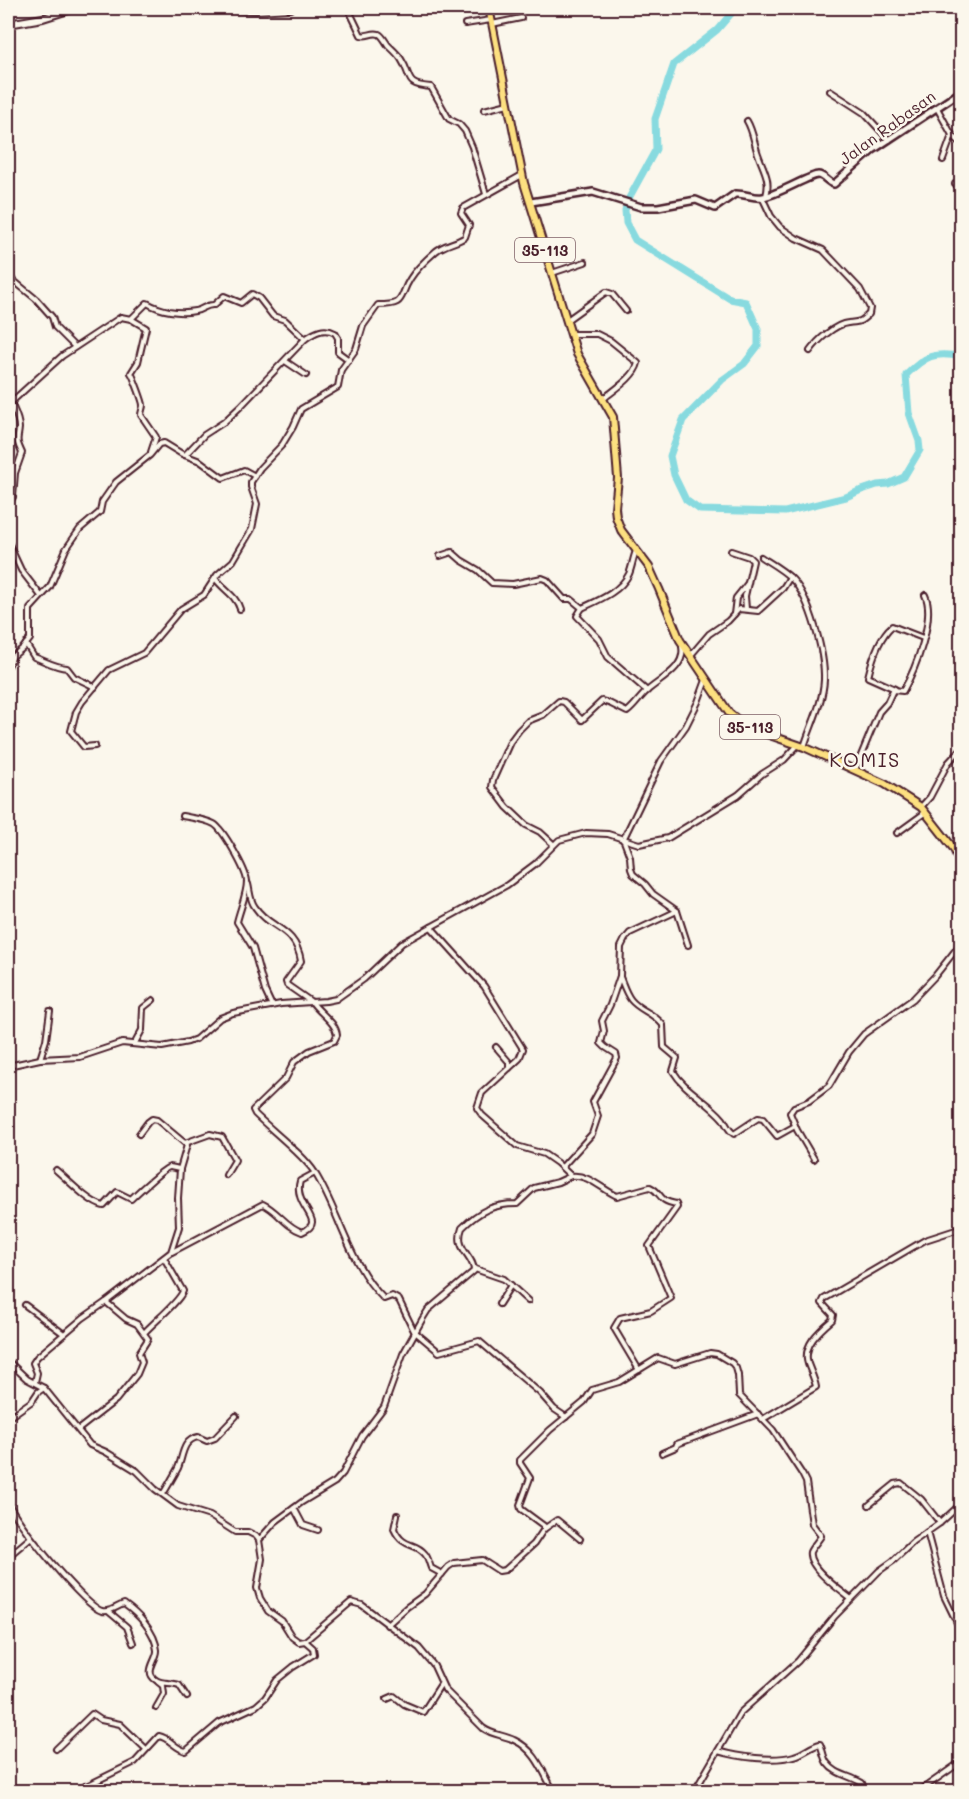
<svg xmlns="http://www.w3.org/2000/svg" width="969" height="1799" viewBox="0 0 969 1799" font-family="Mali,sans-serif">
	<rect width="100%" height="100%" fill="#fbf7ec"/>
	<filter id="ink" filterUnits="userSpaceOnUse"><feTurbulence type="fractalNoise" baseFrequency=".0167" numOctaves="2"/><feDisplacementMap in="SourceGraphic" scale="12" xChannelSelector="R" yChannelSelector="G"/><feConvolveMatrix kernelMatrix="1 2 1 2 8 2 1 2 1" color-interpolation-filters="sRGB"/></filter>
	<g filter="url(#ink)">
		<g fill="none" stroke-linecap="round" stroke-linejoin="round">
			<path stroke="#88dadf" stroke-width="7" d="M736 8 717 30 674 64 655 119 656 149 629 198 625 210 626 223 635 240 730 299 746 302 758 329V346L744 364 722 380 683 420 670 456 674 475 686 500 700 510 785 512 846 497 859 491 877 485 888 484 904 477 920 450 919 441 909 413 906 375C925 356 934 351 962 357"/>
			<defs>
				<g id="minor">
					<path d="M348 8 361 35C367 37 372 32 379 34 383 36 385 41 388 45 392 49 397 53 401 59 413 77 403 85 431 87L449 119 459 124 465 131 472 147 486 194"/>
					<path d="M465 24 491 20"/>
					<path d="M492 24 521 18"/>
					<path d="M830 91 864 113 889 140"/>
					<path d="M937 108 952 135 962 144"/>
					<path d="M484 110 508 104"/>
					<path d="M747 121C753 131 754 143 758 154 763 169 771 179 766 196"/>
					<path d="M943 160 952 135"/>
					<path d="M955 184 962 186"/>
					<path d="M762 197 771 216 780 227 796 238 823 250 860 289 870 308 869 314C858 324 860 321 848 323 835 324 817 341 810 351"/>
					<path d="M959 227 962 215"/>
					<path d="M552 273 585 262"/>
					<path d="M8 276 36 299 52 317 55 327 75 347"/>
					<path d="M131 319 146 328 138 362 131 373C133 375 143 402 143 405 143 408 141 412 141 415L156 437 151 452"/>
					<path d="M567 320 606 292 612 294 626 311"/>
					<path d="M572 334H597L611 341 638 363C635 377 614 390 603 399"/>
					<path d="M285 361 306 375"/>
					<path d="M8 405 62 356 121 317 131 319 147 303C161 311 179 314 195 311 203 310 206 304 214 305L224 296 241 303 252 294 259 298 273 316 285 320 305 339"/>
					<path d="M185 455 204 435 224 422 241 406 305 339C315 332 324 327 335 333L338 338V352L349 360"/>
					<path d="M8 504 13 497 15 473 22 453C15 438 18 441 19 428 19 419 14 410 11 403"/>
					<path d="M8 542 21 570 41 596"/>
					<path d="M731 551 749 557 753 561 745 596 746 609"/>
					<path d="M440 556 452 552 461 560 478 570 492 583 513 584 542 578 547 580 564 599H571L582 608C599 600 620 592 629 574 632 567 633 558 636 551"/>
					<path d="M761 557C772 564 783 570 792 579 810 598 825 654 824 680 823 702 811 725 804 747"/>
					<path d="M215 578C223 590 236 595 240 609"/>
					<path d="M582 608 577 616 599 639 608 657 647 691"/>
					<path d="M734 614 736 598 748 583"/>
					<path d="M26 644 34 657C45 661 55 667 67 668L74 677 95 687"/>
					<path d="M691 655 709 634 728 621 739 609 758 611 783 588 790 577"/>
					<path d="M8 666 13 656 23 648 30 639V609L50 587 66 549 80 529 100 512 102 502 116 482 150 455 159 444 164 443 182 454 200 461 223 478 244 470 255 476"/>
					<path d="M895 689 868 677C872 660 879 637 892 626L923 638"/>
					<path d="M95 746 84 747 71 731 76 712 82 702 109 670 144 653 181 609 204 595 217 575 233 561 252 529 257 504 251 487V482L260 468 282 445 293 427 301 409 338 387 341 370 356 349 363 326 378 305C407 305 398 298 410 279 416 269 428 258 436 251 445 244 457 243 465 237L469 225 461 213 463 208 522 175"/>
					<path d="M855 770 879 712 887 703 893 690 903 691C915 670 936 618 925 595"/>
					<path d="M921 807 930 797 948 763 962 748"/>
					<path d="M182 816C192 818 205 819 214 824 223 829 246 870 247 881 247 894 240 909 237 922L253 948 265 991 272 1006"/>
					<path d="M897 833 926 812"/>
					<path d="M623 840 661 761 686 726 698 702 706 680"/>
					<path d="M624 841 630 857 631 869 633 874 645 884 653 894 677 911 688 945"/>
					<path d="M553 844 540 832 526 825 507 807 492 787 493 780 510 742 519 730 528 721 543 715 559 701 564 702 582 720 602 701 609 703 627 712C635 706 640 697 647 691 660 679 686 668 682 647"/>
					<path d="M248 884C250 892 250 901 255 907 270 930 295 926 301 961L286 982 287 985 310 1001"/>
					<path d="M431 927 484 986 523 1049 519 1059 482 1093 477 1108 482 1115 517 1146 544 1154 557 1163 571 1176C587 1173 603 1190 617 1196L650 1187C663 1193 656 1200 676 1204L677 1207 649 1246 671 1298 651 1311 620 1318 614 1328 639 1370"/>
					<path d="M620 977C623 984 626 994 631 1000 640 1011 653 1012 663 1025L664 1047 677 1058 673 1071C685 1091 708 1101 723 1119 727 1125 728 1130 734 1134L758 1118 763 1119 777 1136 795 1126"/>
					<path d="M312 1002C319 1013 336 1022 337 1035L334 1041 309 1051 294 1062 286 1078 253 1110 255 1114C271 1130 305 1156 315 1173 340 1213 349 1265 384 1299L392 1296 399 1300 414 1331 439 1352 479 1341 540 1393 554 1409 566 1417"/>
					<path d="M135 1043 142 1030 143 1008 153 1000"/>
					<path d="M496 1047 509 1062V1068"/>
					<path d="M40 1059 46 1040 50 1011"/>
					<path d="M8 1066 40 1059 80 1057 122 1043 162 1047 188 1042 196 1039 220 1018 233 1013 281 1004 326 1001 336 999 364 979 402 943 507 885 535 864 559 840 586 833 608 834 639 844 668 838 738 795 762 774 784 760 798 745"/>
					<path d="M185 1143 210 1134 222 1137 235 1160 226 1175"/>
					<path d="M814 1159 797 1130 790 1113 794 1107 809 1101 829 1086 849 1052 864 1034 913 999 935 976 962 942"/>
					<path d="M562 1167 592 1134 598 1116 593 1102 617 1058 616 1054 605 1047 601 1043 604 1031 602 1021 610 1005 620 976 621 947 625 939 630 933 677 911"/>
					<path d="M56 1170C68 1180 89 1203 104 1206L117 1192 131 1199C136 1194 165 1167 170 1167 171 1167 178 1169 180 1169"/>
					<path d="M172 1252 263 1204C278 1211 286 1227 302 1232 329 1221 292 1207 300 1181L315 1173"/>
					<path d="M475 1269 504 1279 528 1301"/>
					<path d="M499 1304 511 1285"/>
					<path d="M25 1305 64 1334"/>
					<path d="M145 1332C154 1322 179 1302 183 1291L164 1258"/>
					<path d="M8 1361 27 1379 44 1388 90 1445 106 1452 137 1471 155 1489 178 1506 210 1516 235 1532H248L256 1536 259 1540 262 1559 257 1588 260 1598 268 1611 282 1621 292 1637 299 1642 305 1641 351 1602 362 1605 419 1648 434 1666 445 1690 483 1728C492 1735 504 1735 514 1740 536 1750 543 1772 554 1792"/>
					<path d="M35 1382 37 1373 33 1363 37 1357 83 1318 106 1302 171 1252 179 1227 178 1198 180 1169 187 1145 157 1120 152 1119 148 1122 139 1134"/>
					<path d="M8 1418 32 1401 38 1392 44 1388"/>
					<path d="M763 1419 816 1387C815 1380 811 1372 808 1364 802 1346 819 1331 832 1320L833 1315 822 1303 824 1299 925 1240 962 1228"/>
					<path d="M79 1429 116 1400 137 1374 142 1362 139 1353 148 1339 137 1324 126 1319 106 1302"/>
					<path d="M662 1453 676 1447 677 1444 758 1414"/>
					<path d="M163 1494C168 1486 173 1477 178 1468 183 1457 182 1440 198 1437L207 1441 215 1438 236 1416"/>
					<path d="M8 1501C12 1518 85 1607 102 1611 110 1613 117 1606 124 1604 138 1614 155 1631 157 1650 158 1659 143 1672 156 1680 162 1684 171 1682 179 1685L187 1697"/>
					<path d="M869 1505 895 1484 901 1483 921 1499 940 1523"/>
					<path d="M294 1508 303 1525 318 1530"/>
					<path d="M397 1515 394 1529C404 1550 415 1541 425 1554 428 1557 429 1563 431 1568L442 1574"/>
					<path d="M544 1529 557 1520 580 1539"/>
					<path d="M927 1532 944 1596 962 1633"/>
					<path d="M259 1540 275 1522 302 1502 335 1482 343 1473 362 1436 384 1407 403 1354 423 1318 428 1310 474 1271C474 1255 454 1250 462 1228 479 1211 493 1204 517 1204L534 1188 558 1182 571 1176"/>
					<path d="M8 1566 10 1555 30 1538"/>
					<path d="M108 1611 127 1627 133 1643"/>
					<path d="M387 1625 407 1607 425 1594 448 1567 454 1563 482 1560 499 1571 505 1570 534 1544 544 1529V1526L521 1509 520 1505 530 1478 520 1463V1460L550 1430 584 1402 592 1390 619 1382 658 1358 675 1364 710 1353 717 1354 732 1363 736 1368 738 1375 739 1395 773 1430 802 1474 806 1482 812 1524 821 1536C818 1541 812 1547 810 1552 807 1567 841 1591 851 1599"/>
					<path d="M387 1699 394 1696 404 1704 423 1712 441 1684"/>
					<path d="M156 1708 164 1694 163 1686 158 1682"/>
					<path d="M56 1749 92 1714 101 1720 120 1724 146 1749"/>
					<path d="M718 1751C738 1757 773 1762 794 1756 803 1754 811 1746 820 1744 823 1750 823 1757 827 1763 836 1775 849 1775 862 1783L865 1792"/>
					<path d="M85 1786 90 1792"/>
					<path d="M74 1792 135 1762 159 1736C170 1738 175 1749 186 1751L219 1723 256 1706 265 1698 277 1680 293 1667 314 1654 313 1648 305 1641"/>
					<path d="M694 1792 740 1713 798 1661 835 1616 879 1571 893 1561 913 1542 940 1523 962 1503"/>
					<path d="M918 1792 962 1761"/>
				</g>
				<path id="tertiary" d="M531 202 593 192 641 207H658L696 200 715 208 735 194C744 193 754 199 763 197 777 195 810 175 818 175 824 175 828 183 834 184L873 150 962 91"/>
				<g id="secondary">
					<path d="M197 8 256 10 291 8"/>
					<path d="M8 24 43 18 75 8"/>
				</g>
				<path id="primary" d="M489 8 524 183 577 354 613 417 618 478 615 508 616 517 621 530 649 567 659 589 680 640 729 713 739 721 755 730 804 747 885 784 921 807 954 849 962 868"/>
			</defs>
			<use href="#minor" stroke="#4a1f2b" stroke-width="8"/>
			<use href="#tertiary" stroke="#4a1f2b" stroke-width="10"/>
			<use href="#secondary" stroke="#4a1f2b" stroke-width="10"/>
			<use href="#primary" stroke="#4a1f2b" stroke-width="10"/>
			<use href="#minor" stroke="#fbf7ec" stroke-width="4"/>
			<use href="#tertiary" stroke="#fbf7ec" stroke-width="5"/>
			<use href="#secondary" stroke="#fbf7ec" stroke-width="6"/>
			<use href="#primary" stroke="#fde080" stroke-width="6"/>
		</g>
	</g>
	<g text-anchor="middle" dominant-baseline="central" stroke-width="5" stroke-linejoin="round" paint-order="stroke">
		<g fill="#fbf7ec" stroke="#7f6065" stroke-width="1.5">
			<rect x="515" y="238" width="60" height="24" rx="4.5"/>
			<rect x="720" y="715" width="60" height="24" rx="4.5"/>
		</g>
		<g font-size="15" font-weight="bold" fill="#4a1f2b">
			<text x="545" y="250">35-113</text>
			<text x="750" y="727">35-113</text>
		</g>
		<g font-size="16" fill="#4a1f2b" stroke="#fbf7ec">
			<text transform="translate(887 127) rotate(-36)">Jalan Rabasan</text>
		</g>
		<g font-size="20" letter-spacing="1.5" fill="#4a1f2b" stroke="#fbf7ec">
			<text x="865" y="759">KOMIS</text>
		</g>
	</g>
	<rect width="969" height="1799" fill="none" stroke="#fbf7ec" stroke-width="30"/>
	<rect x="15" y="15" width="939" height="1769" fill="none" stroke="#4a1f2b" stroke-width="2" filter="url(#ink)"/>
</svg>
